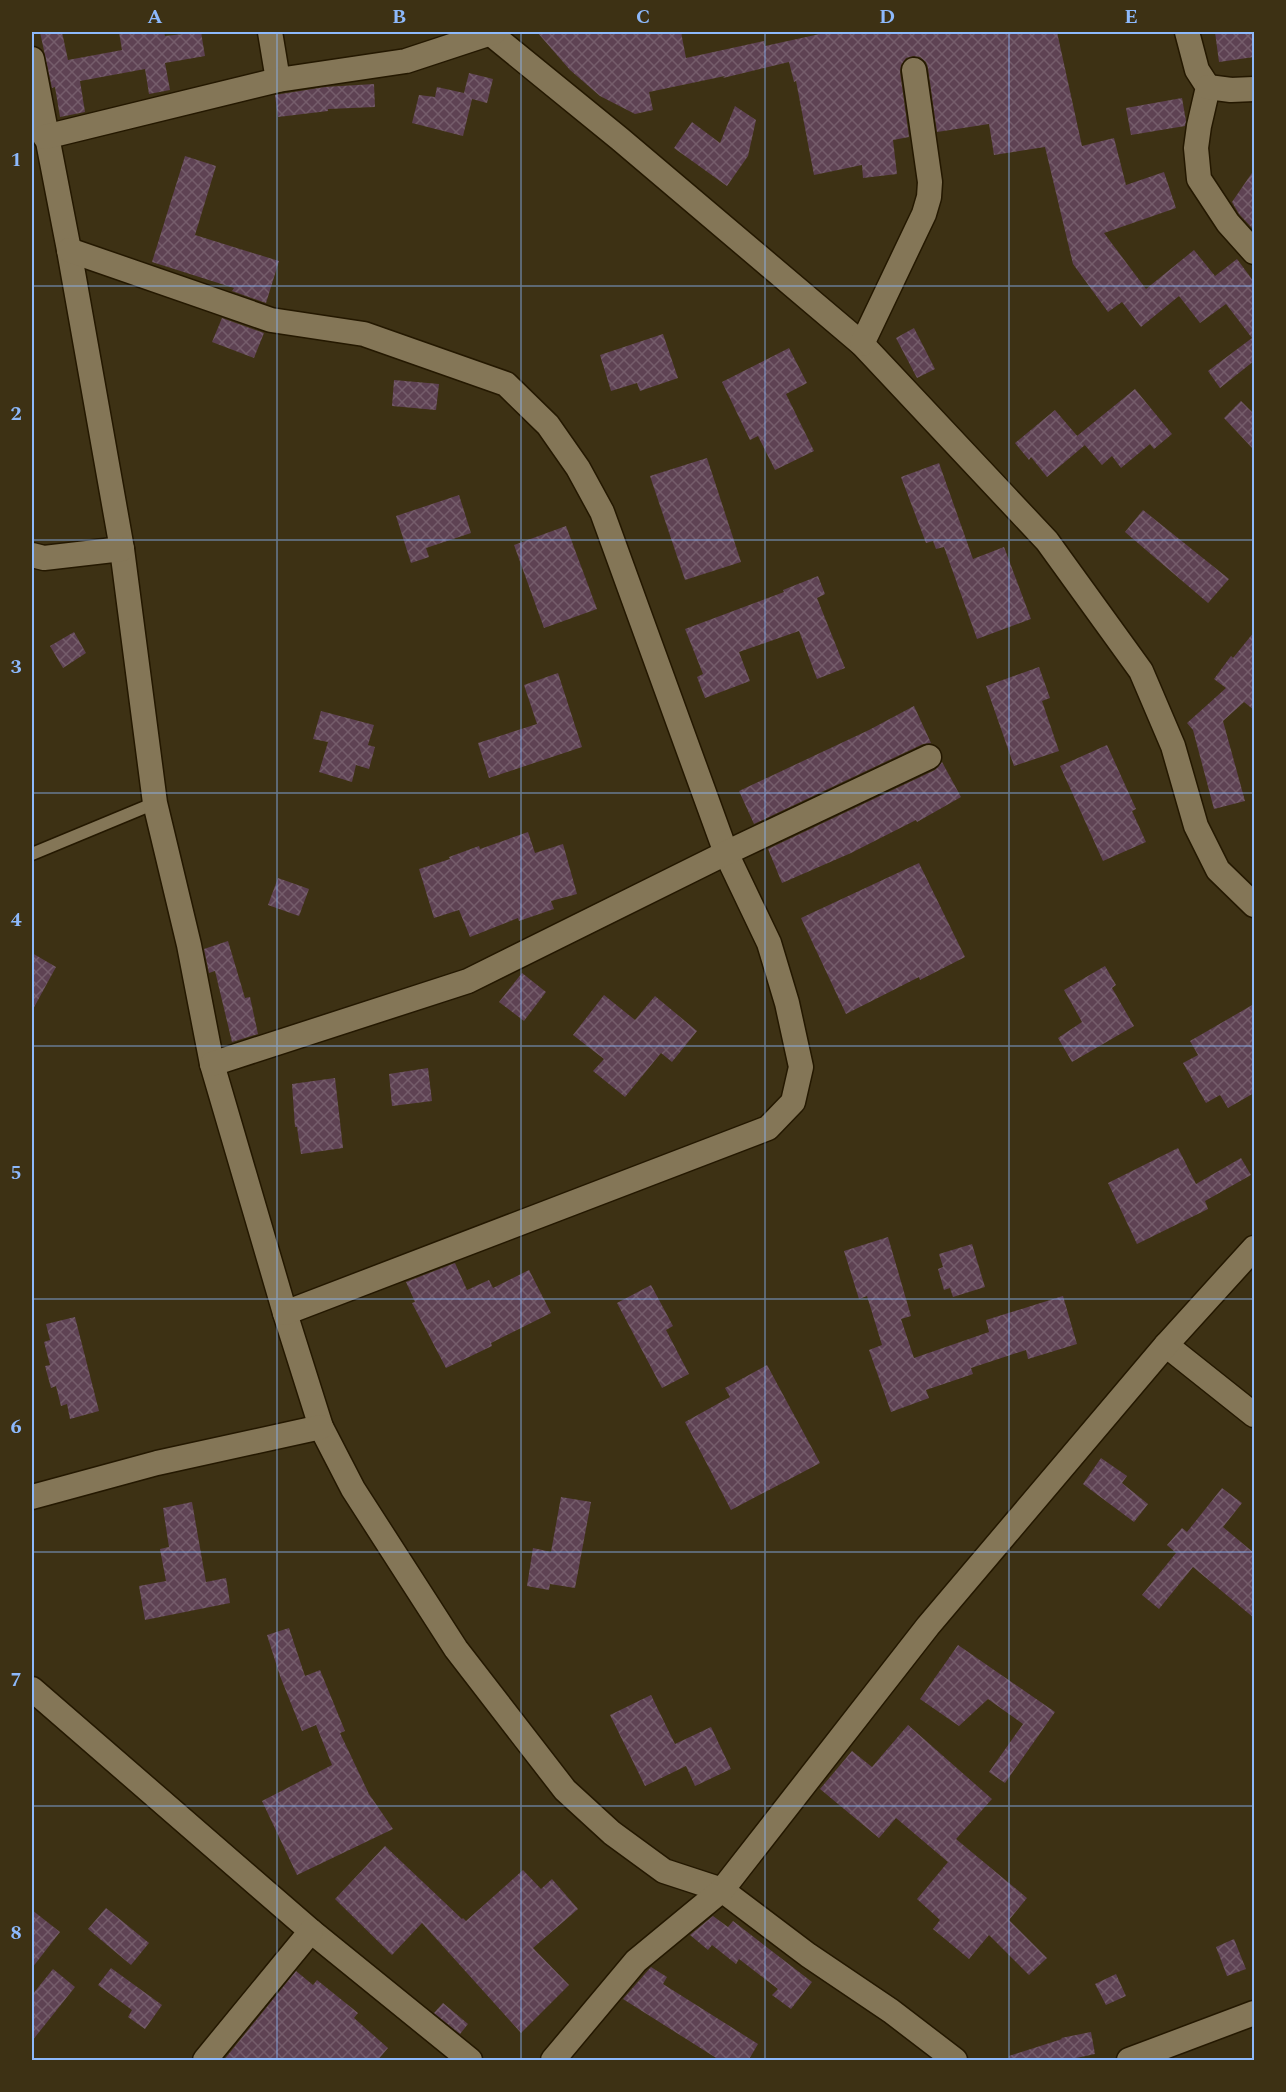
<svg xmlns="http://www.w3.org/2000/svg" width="1286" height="2092" viewBox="0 0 1286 2092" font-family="Spectral,serif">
	<defs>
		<pattern id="building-cross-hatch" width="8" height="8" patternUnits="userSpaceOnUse" patternTransform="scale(1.5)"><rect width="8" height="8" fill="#5e4253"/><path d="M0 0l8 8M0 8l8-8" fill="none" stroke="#755d6b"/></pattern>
	</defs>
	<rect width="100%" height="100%" fill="#3d3114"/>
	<g fill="url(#building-cross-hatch)">
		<path d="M40 32H62L68 60 122 50 119 32H164L165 36 201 32 205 56 165 63 170 90 149 94 145 69 80 81 85 112 60 117 55 87 52 88Z"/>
		<path d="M537 32H681L686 58 764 41 765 46 829 32H1057L1082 146 1114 138 1126 185 1164 172 1176 208 1104 233 1146 289 1194 250 1215 276 1237 259 1254 282V361L1220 388 1208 371 1252 338 1226 304 1200 323 1179 296 1141 327 1122 302 1108 312 1073 264 1045 147 994 155 989 124 937 132 928 68 926 62 920 57 913 56 906 58 901 65 900 72 909 137 893 140 897 174 863 178 862 165 814 175 796 81 794 82 789 62 723 78 725 76 649 92 653 110 635 114 600 96 570 70Z"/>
		<path d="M1215 32H1254V57L1219 62Z"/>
		<path d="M469 73 493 79 487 103 472 99 463 136 412 123 419 95 435 97 437 87 464 93Z"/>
		<path d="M374 84 375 107 328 109V111L278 117 275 95 325 87Z"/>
		<path d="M1182 98 1186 121 1185 126 1131 135 1126 108Z"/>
		<path d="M735 106 756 120 748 156 727 186 674 148 692 122 720 143Z"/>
		<path d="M185 156 216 166 195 235 279 261 266 303 232 291 234 288 152 262Z"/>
		<path d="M1254 170V230L1239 214 1232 202Z"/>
		<path d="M222 318 264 333 254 358 212 342Z"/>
		<path d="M914 328 935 369 917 378 896 338Z"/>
		<path d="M663 334 678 378 640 391 637 383 611 391 600 355Z"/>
		<path d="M789 348 807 383 786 394 814 451 775 470 758 436 750 440 722 382Z"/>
		<path d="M394 380 439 384 436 410 392 406Z"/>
		<path d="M1135 389 1172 434 1154 449 1150 444 1121 468 1112 456 1102 465 1077 436Z"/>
		<path d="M1241 401 1254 414V450L1224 418Z"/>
		<path d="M1055 410 1085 445 1047 477 1031 457 1029 460 1015 443Z"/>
		<path d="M707 458 741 562 685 580 650 476Z"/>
		<path d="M939 463 973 559 1004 547 1031 619 977 639 944 547 936 549 933 541 926 543 901 477Z"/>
		<path d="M459 495 471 533 426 548 429 557 411 563 396 516Z"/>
		<path d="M1143 510 1229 579 1208 603 1125 532Z"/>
		<path d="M566 526 597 609 544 628 514 545Z"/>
		<path d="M818 576 825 594 817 598 845 668 817 679 799 631 739 652 750 681 705 698 697 677 703 674 685 629 784 592 783 590Z"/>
		<path d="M74 632 86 653 63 668 50 646Z"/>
		<path d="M1254 632V710L1244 702 1223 721 1245 801 1214 809 1193 730 1187 723 1226 688 1214 679 1231 656 1233 658Z"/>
		<path d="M1039 667 1050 698 1042 701 1059 751 1014 766 986 686Z"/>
		<path d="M558 673 582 747 489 778 478 743 537 724 524 685Z"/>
		<path d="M914 706 931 743 923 744 754 824 739 791 869 730Z"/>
		<path d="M321 711 374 725 368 745 375 747 369 769 356 765 352 782 319 772 328 742 313 739Z"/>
		<path d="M1107 745 1136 809 1132 811 1146 842 1103 861 1060 766Z"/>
		<path d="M942 762 961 797 917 822 916 820 851 853 782 883 768 849 935 770Z"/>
		<path d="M528 832 535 853 563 844 577 894 551 901 554 909 519 921 518 918 470 937 459 910 434 918 419 869 450 859 449 857 479 846 480 849Z"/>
		<path d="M919 863 965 957 920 980 919 977 846 1014 801 918Z"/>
		<path d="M278 878 309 889 299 916 268 905Z"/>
		<path d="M228 941 245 998 250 997 258 1034 232 1042 215 971 209 973 204 949Z"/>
		<path d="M32 953 56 967 32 1011Z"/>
		<path d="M1105 966 1116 985 1112 988 1134 1026 1072 1062 1058 1038 1082 1022 1064 990Z"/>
		<path d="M522 973 546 992 524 1021 499 1002Z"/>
		<path d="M604 995 635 1020 655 996 697 1031 672 1062 661 1053 625 1097 593 1071 604 1059 573 1035Z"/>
		<path d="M1254 1004V1093L1228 1108 1220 1095 1206 1103 1183 1063 1198 1055 1190 1041Z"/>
		<path d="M428 1068 432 1101 392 1106 389 1074Z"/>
		<path d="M335 1078 343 1148 301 1154 297 1127H295L292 1084Z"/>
		<path d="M1178 1148 1196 1184 1241 1158 1251 1175 1205 1201 1208 1209 1137 1244 1108 1183Z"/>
		<path d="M888 1237 911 1316 901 1319 914 1358 989 1332 986 1320 1063 1296 1077 1344 1028 1359 1026 1350 971 1368 973 1374 926 1390 929 1398 891 1412 869 1350 882 1345 867 1296 859 1299 844 1251Z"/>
		<path d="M972 1244 985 1287 953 1297 950 1288 944 1290 938 1269 943 1267 939 1254Z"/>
		<path d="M455 1263 467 1290 489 1280 493 1288 529 1270 551 1313 491 1343 492 1346 446 1368 412 1303 415 1302 406 1282Z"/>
		<path d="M651 1285 673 1326 666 1330 689 1374 662 1388 617 1303Z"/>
		<path d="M75 1317 99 1411 70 1419 67 1404 61 1406 56 1386 51 1388 45 1366 50 1365 44 1342 50 1340 46 1324Z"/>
		<path d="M767 1365 820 1463 731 1510 685 1422 730 1397 725 1388Z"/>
		<path d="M1101 1458 1127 1476 1122 1483 1148 1504 1134 1522 1083 1484Z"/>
		<path d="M1222 1488 1242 1503 1223 1527 1254 1553V1618L1193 1567 1159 1609 1142 1595 1176 1553 1167 1545 1182 1528 1187 1532Z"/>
		<path d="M561 1497 591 1502 575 1588 550 1584 549 1590 527 1586 533 1548 551 1552Z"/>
		<path d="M192 1502 206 1582 226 1578 230 1603 145 1620 139 1586 166 1581 160 1549 169 1547 163 1508Z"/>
		<path d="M289 1628 305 1676 320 1670 345 1731 340 1733 369 1794 393 1829 297 1875 262 1801 332 1765 316 1725 302 1731 280 1676 267 1635Z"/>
		<path d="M958 1645 1055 1712 1005 1783 989 1772 1023 1724 988 1699 959 1726 920 1699Z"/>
		<path d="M651 1695 675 1744 711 1727 731 1769 695 1786 686 1766 645 1786 610 1715Z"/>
		<path d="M908 1725 992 1799 956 1839 1027 1898 1009 1920 1047 1958 1029 1975 989 1935 969 1959 933 1929 940 1920 917 1899 948 1862 896 1818 879 1838 820 1789 852 1751 872 1767Z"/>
		<path d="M385 1846 462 1919 463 1918 466 1921 523 1870 541 1889 552 1879 578 1909 533 1948 569 1985 521 2033 422 1923 392 1955 335 1899Z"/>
		<path d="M106 1908 149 1943 131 1965 88 1929Z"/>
		<path d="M32 1910 60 1932 32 1968Z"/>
		<path d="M713 1916 728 1927 733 1921 812 1982 791 2009 772 1995 778 1989 739 1959 736 1964 712 1945 708 1950 690 1935Z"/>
		<path d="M1234 1939 1246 1969 1227 1976 1216 1947Z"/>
		<path d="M651 1967 667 1977 663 1984 758 2044 748 2061H721L623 1999Z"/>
		<path d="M111 1968 162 2005 145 2029 128 2017 132 2010 98 1985Z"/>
		<path d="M53 1969 75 1987 32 2041V1995Z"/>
		<path d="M296 1971 313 1985 317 1980 358 2013 354 2018 388 2048 377 2061H223Z"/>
		<path d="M1116 1974 1126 1996 1106 2005 1095 1984Z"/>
		<path d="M443 2003 468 2024 460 2034 434 2013Z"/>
		<path d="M1091 2032 1095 2054 1062 2061H1010L1009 2056 1062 2039 1061 2038Z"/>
	</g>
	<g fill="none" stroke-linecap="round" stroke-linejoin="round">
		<defs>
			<path id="lane" d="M32 854 155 803"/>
			<g id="street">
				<path d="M270 32 278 80"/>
				<path d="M1187 32 1197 70 1208 87 1199 126 1196 148 1199 179 1228 223 1254 252"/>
				<path d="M490 33 620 139 862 344 1047 541 1141 671 1173 746 1196 826 1218 870 1254 905"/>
				<path d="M32 59 69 250 122 549 155 803 189 945 212 1064 285 1313 321 1427 353 1489 456 1649 565 1790 612 1833 664 1871 722 1890 808 1955 891 2011 955 2060"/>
				<path d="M1208 87 1231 90 1254 89"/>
				<path d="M45 137 278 80 406 61 494 32"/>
				<path d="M69 250 271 320 364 334 506 384 548 425 578 468 602 512 726 853 769 943 787 1003 801 1067 793 1102 768 1128 285 1313"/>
				<path d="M862 344 924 214 929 197 930 182 914 70"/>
				<path d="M32 555 44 558 122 549"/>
				<path d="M212 1064 468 981 726 853 929 757"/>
				<path d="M1166 1345 1254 1415"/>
				<path d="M32 1497 157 1463 321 1427"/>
				<path d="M32 1689 311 1931 470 2060"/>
				<path d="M205 2060 311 1931"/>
				<path d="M553 2060 636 1961 722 1890 928 1626 1166 1345 1254 1248"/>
				<path d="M1129 2060 1254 2013"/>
			</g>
		</defs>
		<use href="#lane" stroke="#241800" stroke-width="15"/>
		<use href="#street" stroke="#241800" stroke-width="27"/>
		<use href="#lane" stroke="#847657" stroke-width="12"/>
		<use href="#street" stroke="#847657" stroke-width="24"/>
	</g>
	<path fill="none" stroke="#8db9fc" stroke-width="1.5" stroke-opacity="0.55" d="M277 32V2060M521 32V2060M765 32V2060M1009 32V2060M32 286H1254M32 540H1254M32 793H1254M32 1046H1254M32 1299H1254M32 1552H1254M32 1806H1254"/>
	<rect width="1286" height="2092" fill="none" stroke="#3d3114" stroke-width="66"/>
	<rect x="33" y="33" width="1220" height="2026" fill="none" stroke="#8db9fc" stroke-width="2"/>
	<g font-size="20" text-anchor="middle" font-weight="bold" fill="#8db9fc">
		<text x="155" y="23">A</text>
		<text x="399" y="23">B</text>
		<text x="643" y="23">C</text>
		<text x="887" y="23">D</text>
		<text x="1131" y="23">E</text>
		<text x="16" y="166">1</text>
		<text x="16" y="420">2</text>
		<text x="16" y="673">3</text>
		<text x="16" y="926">4</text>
		<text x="16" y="1179">5</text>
		<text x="16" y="1433">6</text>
		<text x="16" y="1686">7</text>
		<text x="16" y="1939">8</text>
	</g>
</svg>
